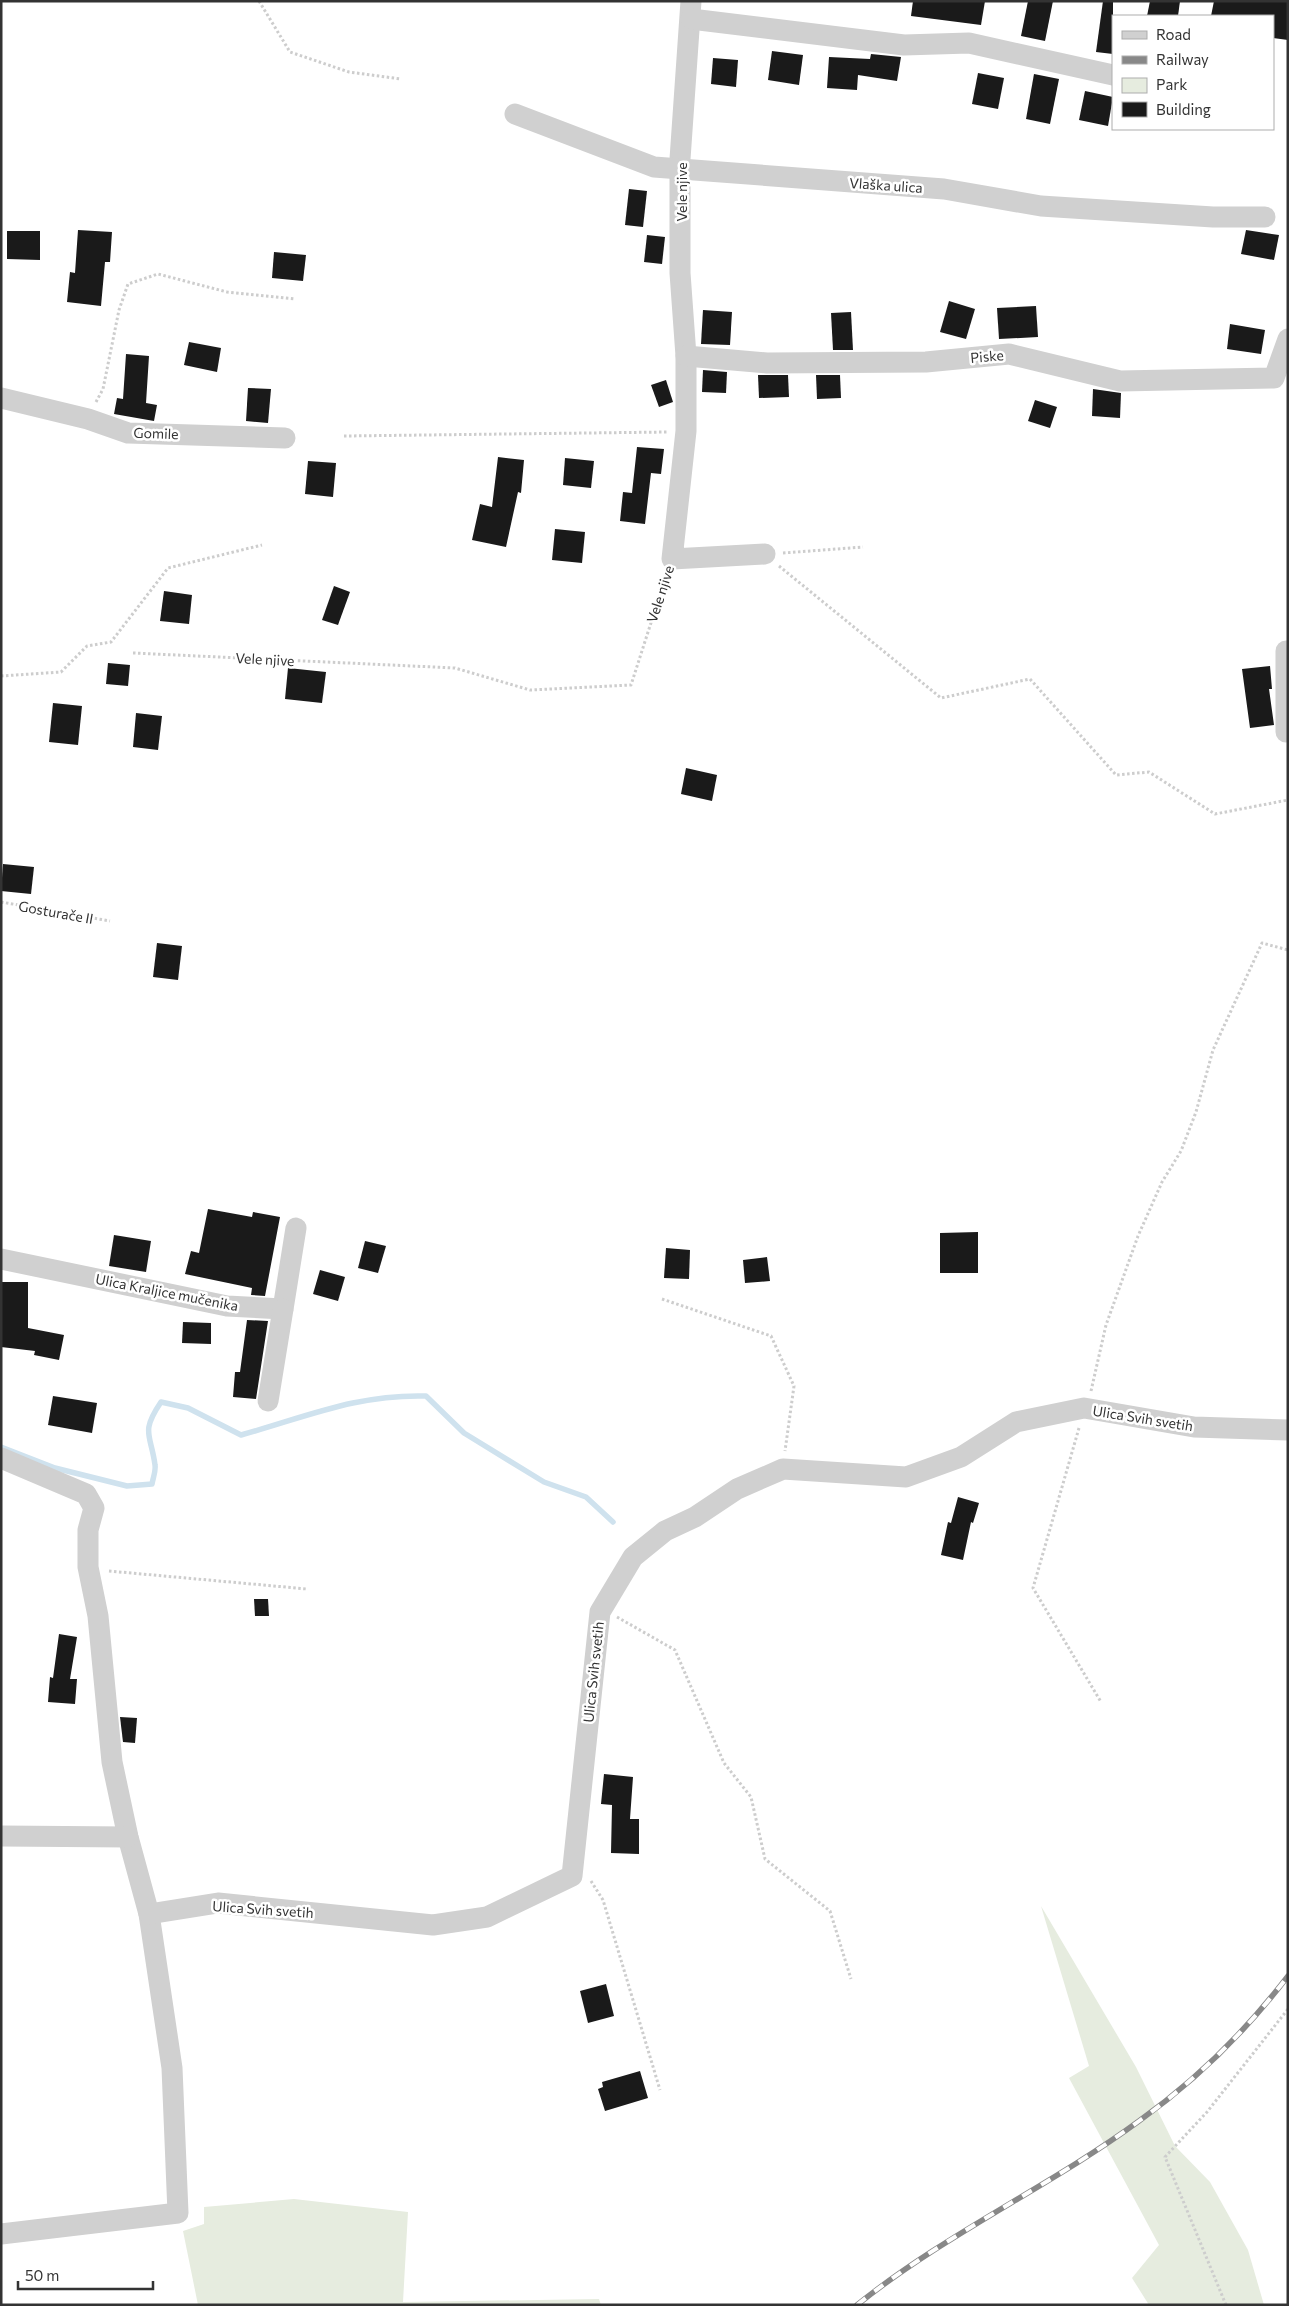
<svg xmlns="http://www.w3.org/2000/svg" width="1289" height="2306" viewBox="0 0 1289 2306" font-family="Commissioner,sans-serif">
	<rect width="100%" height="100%" fill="#fff"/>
	<g fill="#e6ecdf">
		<path d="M1041 1906 1136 2067 1175 2146 1210 2182 1248 2250 1264 2305H1149L1132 2278 1159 2245 1069 2078 1089 2066Z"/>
		<path d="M294 2199 408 2212 403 2302 599 2299 601 2305H198L183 2231 204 2224V2207Z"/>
	</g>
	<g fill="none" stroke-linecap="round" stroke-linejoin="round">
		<path stroke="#cfe2ee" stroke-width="5.5" d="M1 1447 55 1468 127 1486 152 1484C153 1478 156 1471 155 1465 151 1434 140 1433 161 1402L188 1408 241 1435C306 1417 357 1394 426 1396L464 1433 544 1482 586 1497 613 1522"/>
	</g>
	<g fill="#1a1a1a">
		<path d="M913 1H985L981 25 911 16Z"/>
		<path d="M1028 1H1053L1045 41 1021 36Z"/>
		<path d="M1103 1H1113V54L1096 52Z"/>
		<path d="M1150 1H1180L1178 16H1147Z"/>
		<path d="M1214 1H1288V40L1273 38V16H1211Z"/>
		<path d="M772 51 803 55 799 85 768 80Z"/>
		<path d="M871 54 901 57 897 81 858 75 857 90 827 88 829 57 870 59Z"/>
		<path d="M713 58 738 60 736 87 711 84Z"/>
		<path d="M978 73 1004 78 998 109 972 104Z"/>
		<path d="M1034 74 1059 79 1050 124 1026 119Z"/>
		<path d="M1085 91 1113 97 1108 126 1079 120Z"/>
		<path d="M629 189 647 191 643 227 625 225Z"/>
		<path d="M78 230 112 232 110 262H105L101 306 67 302 70 272 75 273Z"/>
		<path d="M1246 230 1279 235 1274 260 1241 254Z"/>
		<path d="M7 231H40V260L7 259Z"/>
		<path d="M647 235 665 237 662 264 644 262Z"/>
		<path d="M274 252 306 255 303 281 272 278Z"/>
		<path d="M949 301 975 309 966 339 940 332Z"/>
		<path d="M1036 306 1038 337 999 339 997 308Z"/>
		<path d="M703 310 732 312 730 345 701 344Z"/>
		<path d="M851 312 853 350H833L831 313Z"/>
		<path d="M1230 324 1265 330 1261 354 1227 349Z"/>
		<path d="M189 342 221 348 217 372 184 365Z"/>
		<path d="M126 354 149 356 146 403 157 405 154 421 114 414 117 398 123 399Z"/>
		<path d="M703 370 727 372 726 393 702 392Z"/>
		<path d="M758 375H788L789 397 759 398Z"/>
		<path d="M816 375H840L841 398 817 399Z"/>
		<path d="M666 380 673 402 659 407 651 385Z"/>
		<path d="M248 388 271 389 268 423 246 421Z"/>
		<path d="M1093 389 1121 393 1120 418 1092 416Z"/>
		<path d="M1035 400 1057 407 1050 428 1028 421Z"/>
		<path d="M637 447 664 449 661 474 651 473 645 524 620 521 623 492 632 493Z"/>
		<path d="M498 457 524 460 521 493 518 492 506 547 472 540 480 504 492 507Z"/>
		<path d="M565 458 594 461 591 488 563 485Z"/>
		<path d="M308 461 336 463 333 497 305 494Z"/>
		<path d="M555 529 585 532 582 563 552 560Z"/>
		<path d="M334 586 350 592 338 625 322 620Z"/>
		<path d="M164 591 192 595 189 624 160 621Z"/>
		<path d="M108 663 130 665 128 686 106 684Z"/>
		<path d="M1270 666 1272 689H1269L1274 725 1250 728 1242 669Z"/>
		<path d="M288 668 326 672 322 703 285 699Z"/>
		<path d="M53 703 82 706 78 745 49 742Z"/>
		<path d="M136 713 162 716 158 750 133 747Z"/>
		<path d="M686 768 717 775 712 801 681 794Z"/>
		<path d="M3 864 34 867 31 894 1 891Z"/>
		<path d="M157 943 182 946 178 980 153 977Z"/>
		<path d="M208 1209 252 1217 253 1212 280 1217 265 1296 251 1295 252 1288 185 1274 191 1251 199 1253Z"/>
		<path d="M978 1232V1273H940V1233Z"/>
		<path d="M114 1235 151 1241 146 1272 109 1266Z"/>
		<path d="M365 1241 386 1246 378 1273 358 1268Z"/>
		<path d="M666 1248 690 1250 689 1279 664 1278Z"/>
		<path d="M767 1257 770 1281 745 1283 743 1260Z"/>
		<path d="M320 1270 345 1277 338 1301 313 1294Z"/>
		<path d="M1 1282H28V1328L64 1335 59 1360 34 1355 35 1351 1 1347Z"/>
		<path d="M247 1320 268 1321 256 1399 233 1397 235 1372H240Z"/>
		<path d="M183 1322 211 1323V1344L182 1343Z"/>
		<path d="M53 1396 97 1403 92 1433 48 1425Z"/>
		<path d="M958 1497 979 1503 973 1523 971 1522 963 1560 941 1555 948 1522 951 1523Z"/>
		<path d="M254 1599H268L269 1616H255Z"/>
		<path d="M59 1634 77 1637 70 1679H77L75 1704 48 1702 50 1677 53 1678Z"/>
		<path d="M120 1717 137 1718 135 1743 123 1742Z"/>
		<path d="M604 1774 633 1777 630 1819H639V1854L611 1853 612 1805 601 1804Z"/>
		<path d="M606 1984 614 2016 588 2023 580 1991Z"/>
		<path d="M640 2071 648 2098 605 2111 598 2089 603 2087 602 2082Z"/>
	</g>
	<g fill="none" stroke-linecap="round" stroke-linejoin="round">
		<g stroke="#cdcdcd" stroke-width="3" stroke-dasharray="2.5 2.5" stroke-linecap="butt">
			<path d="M259 1 290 52 349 72 401 79"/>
			<path d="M96 402 103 389 119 310 128 284 158 274 227 292 295 299"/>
			<path d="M344 436 668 432"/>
			<path d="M783 553 863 547"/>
			<path d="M779 566 941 698 1030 679 1116 775 1149 772 1215 814 1288 800"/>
			<path d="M133 653 455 668 530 690 631 685 666 576"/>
			<path d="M1 676 61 672 87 646 111 642 168 568 262 545"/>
			<path d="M1 902 110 921"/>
			<path d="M662 1299 771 1336 794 1386 785 1451"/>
			<path d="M1091 1391 1106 1325 1138 1236 1162 1182 1181 1151 1196 1112 1213 1050 1262 943 1288 950"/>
			<path d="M1079 1428 1033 1588 1101 1702"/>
			<path d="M109 1571 307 1589"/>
			<path d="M617 1617 675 1650 724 1763 751 1797 765 1859 830 1911 851 1979"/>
			<path d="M591 1881 603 1900 660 2090"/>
			<path d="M1226 2305 1165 2157 1207 2112 1288 2009"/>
		</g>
		<g stroke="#d0d0d0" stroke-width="21">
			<path d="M691 1 680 159V273L686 356V431L672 559 765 554"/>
			<path d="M691 19 904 45 969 43 1113 75"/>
			<path d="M515 114 654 167 944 189 1041 206 1213 217H1265"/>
			<path d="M686 356 767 363 926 362 1009 354 1120 381 1274 378 1288 339"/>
			<path d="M1 398 88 419 128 433 285 438"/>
			<path d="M1286 732V651H1288"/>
			<path d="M1 1259 227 1306 283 1309 296 1228"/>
			<path d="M268 1401 283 1309"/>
			<path d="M1 1458 86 1494 94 1508 88 1530V1567L98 1616 112 1762 128 1837 149 1914 172 2068 178 2213 1 2234"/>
			<path d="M1 1836 128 1837"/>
			<path d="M149 1914 218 1903 433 1925 487 1917 572 1876 600 1612 633 1557 665 1531 695 1517 737 1489 783 1469 906 1477 961 1457 1016 1422 1084 1408 1194 1427 1288 1430"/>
		</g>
		<defs>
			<path id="rail" d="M857 2305C945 2234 1049 2187 1139 2121 1195 2081 1246 2031 1288 1976"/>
		</defs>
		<use href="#rail" stroke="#888" stroke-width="5.5"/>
		<use href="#rail" stroke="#fff" stroke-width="4" stroke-dasharray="11" stroke-linecap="butt"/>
	</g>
	<g text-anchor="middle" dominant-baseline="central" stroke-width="5" stroke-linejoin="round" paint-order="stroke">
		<g font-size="14" fill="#333" stroke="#fff">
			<text transform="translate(886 185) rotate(4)">Vlaška ulica</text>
			<text transform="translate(681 192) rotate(-90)">Vele njive</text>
			<text transform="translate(987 356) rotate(-5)">Piske</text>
			<text transform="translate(156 433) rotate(2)">Gomile</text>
			<text transform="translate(660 594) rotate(-72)">Vele njive</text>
			<text transform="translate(265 659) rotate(3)">Vele njive</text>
			<text transform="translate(56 912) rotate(10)">Gosturače II</text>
			<text transform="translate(167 1292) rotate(11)">Ulica Kraljice mučenika</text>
			<text transform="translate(1143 1418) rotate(9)">Ulica Svih svetih</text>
			<text transform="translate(593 1672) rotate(-84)">Ulica Svih svetih</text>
			<text transform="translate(263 1909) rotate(4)">Ulica Svih svetih</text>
		</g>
	</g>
	<rect width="1289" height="2306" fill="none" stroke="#333333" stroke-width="5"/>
	<rect x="1112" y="15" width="162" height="115" fill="#ffffff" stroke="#adadad"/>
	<rect x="1122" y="31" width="25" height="8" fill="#d0d0d0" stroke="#adadad"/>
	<text x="1156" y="40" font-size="15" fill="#333333">Road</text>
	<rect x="1122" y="56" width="25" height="8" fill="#888888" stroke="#adadad"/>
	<text x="1156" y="65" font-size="15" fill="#333333">Railway</text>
	<rect x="1122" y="78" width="25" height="15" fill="#e6ecdf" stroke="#adadad"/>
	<text x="1156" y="90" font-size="15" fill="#333333">Park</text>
	<rect x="1122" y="102" width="25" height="15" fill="#1a1a1a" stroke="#adadad"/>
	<text x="1156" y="115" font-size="15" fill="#333333">Building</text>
	<path d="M18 2281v8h135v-8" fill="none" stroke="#333333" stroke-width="2.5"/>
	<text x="25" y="2281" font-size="15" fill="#333333" stroke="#ffffff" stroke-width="4" paint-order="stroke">50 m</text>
</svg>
